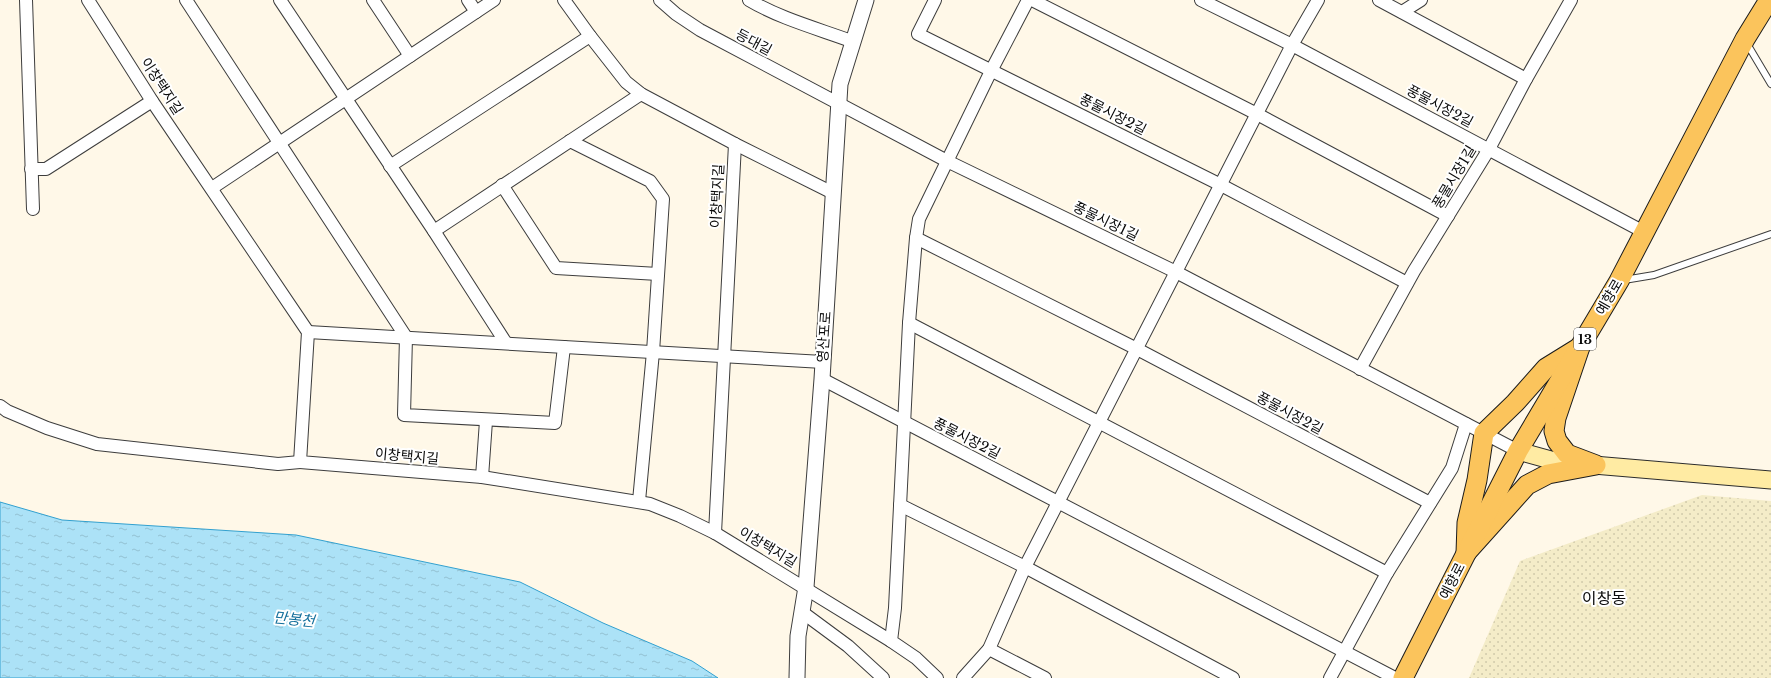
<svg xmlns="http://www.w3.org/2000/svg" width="1771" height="678" viewBox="0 0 1771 678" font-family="'Libre Baskerville','Noto Sans KR',serif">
	<defs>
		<pattern id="farmland-dots" width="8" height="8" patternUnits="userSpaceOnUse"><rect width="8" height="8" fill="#f4ecc8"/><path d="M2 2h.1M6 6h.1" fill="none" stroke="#d0c9aa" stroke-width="1.8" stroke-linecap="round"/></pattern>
		<pattern id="water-ripples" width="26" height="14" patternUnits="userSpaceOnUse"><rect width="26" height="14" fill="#ace2f7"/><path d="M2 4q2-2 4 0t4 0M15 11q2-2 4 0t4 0" fill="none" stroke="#93c1d2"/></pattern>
	</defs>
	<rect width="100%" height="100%" fill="#fff8e8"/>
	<path fill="url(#farmland-dots)" d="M1702 495 1771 501V678H1469L1520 561Z"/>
	<path fill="url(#water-ripples)" stroke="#32a0cf" d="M0 502 62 520 296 535 520 582 603 623 692 661 718 678H0Z"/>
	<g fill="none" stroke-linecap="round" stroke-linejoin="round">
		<defs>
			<g id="service">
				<path d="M1746 42 1771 84"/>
				<path d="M1624 280 1654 275 1771 234"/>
			</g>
			<g id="minor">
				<path d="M26 0 33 209"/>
				<path d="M88 0 152 101 308 332 300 462 482 477 650 504 680 516 715 533 891 641"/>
				<path d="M186 0 406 337 404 415 555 423 564 347"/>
				<path d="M280 0 434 231 506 343"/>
				<path d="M373 0 410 56"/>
				<path d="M468 0 476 12"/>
				<path d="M564 0 590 36 626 82 641 94 735 144 833 193"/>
				<path d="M660 0 676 14 700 30 947 161 1176 272 1518 451"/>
				<path d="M749 0C781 19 819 29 854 42"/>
				<path d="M935 0 918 34 1221 185 1407 283"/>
				<path d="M1032 0 1257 114 1448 216"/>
				<path d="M1201 0 1292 45 1644 232"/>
				<path d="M1379 0 1526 79"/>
				<path d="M1402 12 1421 0"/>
				<path d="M570 141 650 181 663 199 653 352 639 501"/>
				<path d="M390 166 590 36"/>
				<path d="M31 169H46L152 101"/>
				<path d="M502 185 556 268 658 274"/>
				<path d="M212 188 494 0"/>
				<path d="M434 231 641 94"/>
				<path d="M916 238 1137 349 1430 503"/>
				<path d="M909 323 1387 573"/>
				<path d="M308 332 823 362"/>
				<path d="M1360 369 1414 271 1489 149 1526 79 1571 0"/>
				<path d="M822 379 1395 678"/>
				<path d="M0 406 7 411 47 428 97 444 278 464 300 462"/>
				<path d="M482 477 486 421"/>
				<path d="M900 505 1025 567 1233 678"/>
				<path d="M715 533 735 144"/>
				<path d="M802 612 848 646 883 678"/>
				<path d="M989 649 1045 678"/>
				<path d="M937 678 916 658 891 641 895 608 909 323 916 238 919 219 991 71 1028 0"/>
				<path d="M963 678 989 649 1025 567 1292 45 1318 0"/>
				<path d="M1330 678 1387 573 1452 468 1466 424"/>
			</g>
			<path id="tertiary" d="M797 678 798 636 806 587 822 379 840 84 866 0"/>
			<path id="secondary" d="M1518 451 1558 462 1771 480"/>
			<g id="primary">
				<path d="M1580 347 1556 418 1554 431 1557 441 1567 454 1596 465 1548 474 1527 485 1466 553 1467 523 1477 480 1484 433 1515 403 1546 368Z"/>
				<path d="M1403 678 1518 451 1619 281 1745 39 1769 0"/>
			</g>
		</defs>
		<use href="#service" stroke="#3d3d3d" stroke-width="8"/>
		<use href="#minor" stroke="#3d3d3d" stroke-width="14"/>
		<use href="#tertiary" stroke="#3d3d3d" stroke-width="17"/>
		<use href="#secondary" stroke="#2c2c2c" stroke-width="19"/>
		<use href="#primary" stroke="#1b1b1b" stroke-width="21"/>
		<use href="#service" stroke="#fff" stroke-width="6"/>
		<use href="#minor" stroke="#fff" stroke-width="12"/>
		<use href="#tertiary" stroke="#fff" stroke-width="15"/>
		<use href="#secondary" stroke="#ffeba3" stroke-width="17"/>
		<use href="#primary" stroke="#fbc45c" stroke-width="19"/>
	</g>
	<g text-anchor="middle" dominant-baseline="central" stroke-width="4" stroke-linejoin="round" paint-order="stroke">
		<rect fill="#fff" stroke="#545454" stroke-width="1" x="1574" y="328" width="22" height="22" rx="3"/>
		<g font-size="13" font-weight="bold" fill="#0a0a0a">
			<text x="1585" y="339">13</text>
		</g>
		<g font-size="14" fill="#0a0a0a" stroke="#fff">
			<text transform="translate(754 42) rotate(28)">등대길</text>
			<text transform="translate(162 86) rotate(57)">이창택지길</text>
			<text transform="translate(1440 106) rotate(28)">풍물시장2길</text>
			<text transform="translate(1113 114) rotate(27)">풍물시장2길</text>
			<text transform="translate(1454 177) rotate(-59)">풍물시장1길</text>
			<text transform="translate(717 196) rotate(-87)">이창택지길</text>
			<text transform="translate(1106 221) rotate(26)">풍물시장1길</text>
			<text transform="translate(1609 297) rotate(-60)">예향로</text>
			<text transform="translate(824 337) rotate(-86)">영산포로</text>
			<text transform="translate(1290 413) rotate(28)">풍물시장2길</text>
			<text transform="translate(967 438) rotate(27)">풍물시장2길</text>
			<text transform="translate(407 456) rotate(5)">이창택지길</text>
			<text transform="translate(768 547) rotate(31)">이창택지길</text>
			<text transform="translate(1452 581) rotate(-63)">예향로</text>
		</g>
		<g font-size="15" font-style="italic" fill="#136f9c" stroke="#fff">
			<text transform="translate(294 619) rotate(6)">만봉천</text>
		</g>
		<g font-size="16" fill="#0a0a0a" stroke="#fff">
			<text x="1604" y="598">이창동</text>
		</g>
	</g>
</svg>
